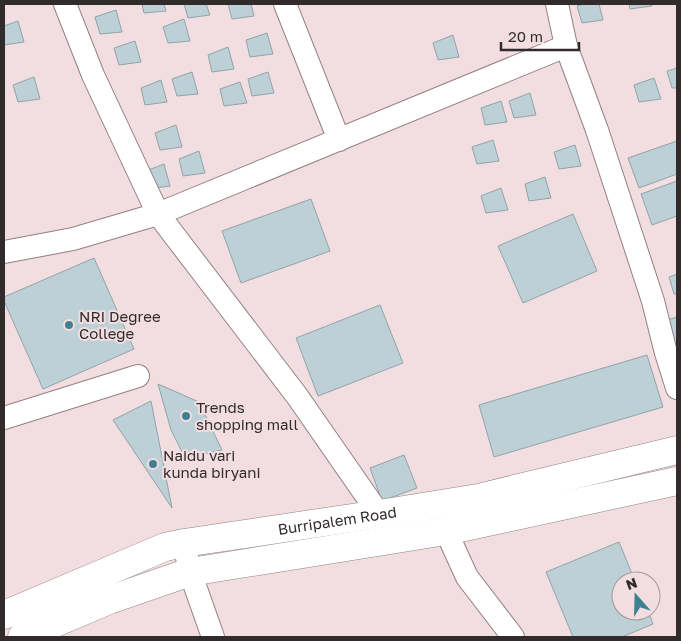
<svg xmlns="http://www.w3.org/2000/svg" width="681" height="641" viewBox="0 0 681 641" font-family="'Golos Text',sans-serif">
	<rect width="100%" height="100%" fill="#f2dee0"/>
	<g fill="#bcd0d5" stroke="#91a4a9">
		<path d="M142 4H164L166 11 144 13Z"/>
		<path d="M184 4H206L210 15 188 18Z"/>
		<path d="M228 4H251L254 16 232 19Z"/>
		<path d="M583 4H599L603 20 582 23 577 6Z"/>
		<path d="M629 4H651L652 6 630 9Z"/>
		<path d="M116 10 122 32 100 34 95 17Z"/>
		<path d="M184 19 190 41 168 43 163 27Z"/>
		<path d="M18 21 24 42 4 45V26Z"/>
		<path d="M267 33 273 54 250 57 246 40Z"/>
		<path d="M453 35 459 57 438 60 433 43Z"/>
		<path d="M135 41 141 62 119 65 114 48Z"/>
		<path d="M228 47 234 69 212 72 208 55Z"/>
		<path d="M677 68V88H672L667 71Z"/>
		<path d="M192 72 198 94 177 96 172 79Z"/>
		<path d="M268 72 274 93 252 96 248 79Z"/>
		<path d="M34 77 40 99 18 102 13 85Z"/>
		<path d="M654 78 661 99 639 102 634 85Z"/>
		<path d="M161 80 167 102 145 105 141 88Z"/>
		<path d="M240 82 247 103 224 106 220 89Z"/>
		<path d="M530 93 536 115 514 118 509 101Z"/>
		<path d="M501 101 507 122 485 125 481 108Z"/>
		<path d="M176 125 182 147 160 150 155 133Z"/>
		<path d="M493 140 499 161 477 164 472 147Z"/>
		<path d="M677 141V174L639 188 628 158Z"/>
		<path d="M575 145 581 166 559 169 554 152Z"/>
		<path d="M199 151 205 173 183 176 179 159Z"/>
		<path d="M164 164 170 186 148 189 143 172Z"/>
		<path d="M545 177 551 198 529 201 525 184Z"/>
		<path d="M677 181V216L652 225 641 194Z"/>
		<path d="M501 188 508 210 486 213 481 196Z"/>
		<path d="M311 199 330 251 241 283 222 231Z"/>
		<path d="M573 214 597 271 523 303 498 246Z"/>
		<path d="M94 258 134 349 43 389 4 301V297Z"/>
		<path d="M677 274V294H674L669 277Z"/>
		<path d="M380 305 403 363 318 396 296 338Z"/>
		<path d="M677 317V362L663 321Z"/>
		<path d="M647 355 663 407 494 457 479 405Z"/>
		<path d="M158 384 199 402 222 450 185 458 171 430Z"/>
		<path d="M151 401 172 508 113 420Z"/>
		<path d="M404 455 417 488 382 501 370 468Z"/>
		<path d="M619 542 635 581H621V611H648L653 624 622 637H573L546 572Z"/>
	</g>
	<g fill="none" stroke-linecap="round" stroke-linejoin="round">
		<defs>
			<g id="minor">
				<path d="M65 4 93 75 158 214 297 396 379 514"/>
				<path d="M285 4 339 140"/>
				<path d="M557 4 566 46 597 130 653 301 666 353 677 388"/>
				<path d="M4 252 73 239 158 214 566 46"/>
				<path d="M4 418 138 376"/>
				<path d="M446 531 467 577 513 637"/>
				<path d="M184 543 190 572 213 637"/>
			</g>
			<g id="secondary">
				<path id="s1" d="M4 615 165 547 184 543 379 514 478 498 677 450"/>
				<path d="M22 637 109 600 190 572 446 531 677 481"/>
			</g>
		</defs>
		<use href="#minor" stroke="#938182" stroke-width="24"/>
		<use href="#secondary" stroke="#938182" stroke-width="29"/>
		<use href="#minor" stroke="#fff" stroke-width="22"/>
		<use href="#secondary" stroke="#fff" stroke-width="28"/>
	</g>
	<g fill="#3e8192" stroke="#f2dee0" stroke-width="2">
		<circle cx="69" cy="325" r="5"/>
		<circle cx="186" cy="416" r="5"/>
		<circle cx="153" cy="464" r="5"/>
	</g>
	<g text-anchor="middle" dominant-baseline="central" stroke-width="4" stroke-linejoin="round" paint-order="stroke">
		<g font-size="15" fill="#322b2c" stroke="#f2dee0" text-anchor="start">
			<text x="79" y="316">NRI Degree<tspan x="79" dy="17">College</tspan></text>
			<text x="196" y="407">Trends<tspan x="196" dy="17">shopping mall</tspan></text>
			<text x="163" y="455">Naidu vari<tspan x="163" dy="17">kunda biryani</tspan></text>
		</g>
		<g font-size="15" fill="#322b2c" stroke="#f2dee0">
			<text stroke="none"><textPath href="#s1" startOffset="349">Burripalem Road</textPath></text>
		</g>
	</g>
	<rect width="681" height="641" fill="none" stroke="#322b2c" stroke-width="10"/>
	<g transform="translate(636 596) rotate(340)"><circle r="24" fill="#f2dee0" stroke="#a59698"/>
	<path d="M0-4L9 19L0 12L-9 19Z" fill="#3e8192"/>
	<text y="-8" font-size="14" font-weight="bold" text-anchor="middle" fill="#322b2c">N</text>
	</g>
	<path d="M501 42v8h78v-8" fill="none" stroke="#322b2c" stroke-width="2.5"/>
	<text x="508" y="42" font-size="15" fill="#322b2c" stroke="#f2dee0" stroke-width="4" paint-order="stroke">20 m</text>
</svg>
